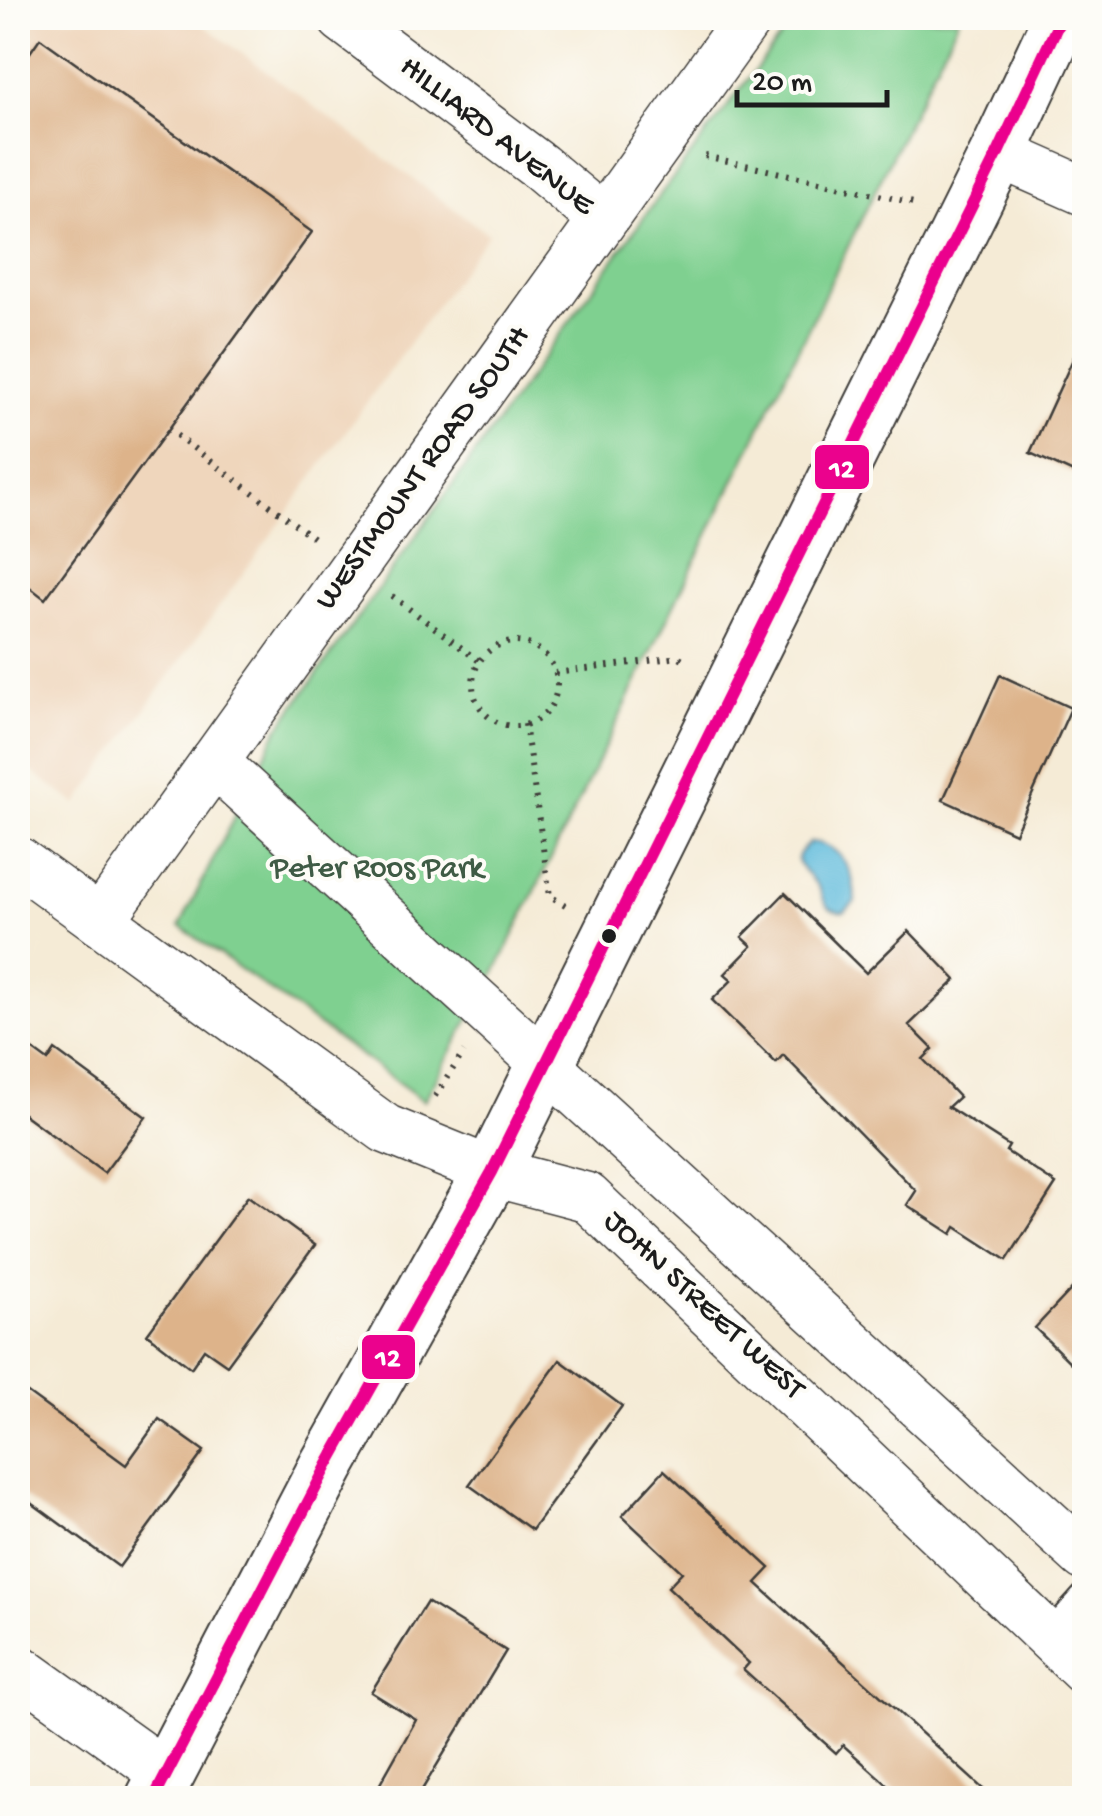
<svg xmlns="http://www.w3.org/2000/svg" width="1102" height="1816" viewBox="0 0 1102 1816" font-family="'Gochi Hand',sans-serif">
	<rect width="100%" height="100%" fill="#fdfcf7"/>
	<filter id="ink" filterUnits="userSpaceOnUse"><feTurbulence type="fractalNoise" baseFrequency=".01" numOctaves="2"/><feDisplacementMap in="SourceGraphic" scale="20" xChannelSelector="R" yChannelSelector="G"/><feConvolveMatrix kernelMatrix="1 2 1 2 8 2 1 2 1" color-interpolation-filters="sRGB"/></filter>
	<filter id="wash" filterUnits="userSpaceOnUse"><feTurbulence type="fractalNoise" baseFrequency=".0048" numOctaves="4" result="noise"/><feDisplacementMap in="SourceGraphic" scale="40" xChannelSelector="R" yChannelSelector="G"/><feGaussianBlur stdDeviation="2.25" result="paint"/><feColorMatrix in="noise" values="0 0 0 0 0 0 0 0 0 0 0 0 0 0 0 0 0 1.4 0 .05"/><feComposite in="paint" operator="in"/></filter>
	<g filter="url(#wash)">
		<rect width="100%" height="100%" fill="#f5ebd6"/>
		<path fill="#efd6bc" d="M18 18H194L488 234 77 804 18 762Z"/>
		<path fill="#7fd090" stroke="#4e7656" stroke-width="2.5" d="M795 18H959L502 959 424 1101 180 926 278 729 662 192Z"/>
		<path fill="#5ebbdc" stroke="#3d6c7c" stroke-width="2.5" d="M811 842C842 844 856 875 855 902L844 912C823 910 826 903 818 887 809 870 782 864 811 842Z"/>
		<g id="blocks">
			<g fill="#ddb38a">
				<path d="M40 38 312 232 45 599 18 578V70Z"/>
				<path d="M1084 335V478L1030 453Z"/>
				<path d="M1000 675 1071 708 1015 833 943 800Z"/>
				<path d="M785 893 866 973 909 931 956 980 909 1025 933 1049 923 1059 959 1097 948 1107 1009 1146 1006 1151 1056 1184 1007 1260 956 1227 952 1234 907 1205 916 1191 783 1055 776 1063 712 1000 732 980 725 974 752 946 742 937Z"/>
				<path d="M18 1039 48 1061 55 1050 146 1117 104 1173 18 1110Z"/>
				<path d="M248 1196 315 1245 227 1365 204 1349 191 1368 147 1334Z"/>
				<path d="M1084 1276V1376L1035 1328Z"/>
				<path d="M560 1360 622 1406 532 1530 469 1485Z"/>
				<path d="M18 1386 126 1465 159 1419 204 1451 119 1567 18 1493Z"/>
				<path d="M664 1470 770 1568 756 1583 993 1798H902L843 1745 836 1753 743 1670 749 1663 668 1587 682 1572 622 1516Z"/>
				<path d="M427 1602 506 1651 417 1798H372L416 1720 371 1692Z"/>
			</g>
		</g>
	</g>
	<g filter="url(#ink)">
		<use href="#blocks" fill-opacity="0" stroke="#3d3b38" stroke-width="2.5"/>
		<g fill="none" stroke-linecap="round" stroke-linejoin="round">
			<defs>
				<path id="service" d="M1049 1636 1084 1597"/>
				<g id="minor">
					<path d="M342 18 540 167 602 219"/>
					<path d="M998 153 1084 191"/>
					<path d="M214 762 1084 1556"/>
					<path d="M18 861 386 1129 492 1172 587 1197 1084 1670"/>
					<path d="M100 921 748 18"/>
					<path d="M18 1668 166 1774"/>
				</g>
				<path id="secondary" d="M154 1798 327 1466 492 1172 998 153 1061 18"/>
			</defs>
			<use href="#service" stroke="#3d3b38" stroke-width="29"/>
			<use href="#minor" stroke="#3d3b38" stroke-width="51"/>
			<use href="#secondary" stroke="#3d3b38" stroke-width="59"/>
			<g stroke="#3d3b38" stroke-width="6" stroke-dasharray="2.5 8" stroke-linecap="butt">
				<path d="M705 156 918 204"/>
				<path d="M168 429 315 539"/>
				<path d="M392 596 479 661"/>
				<circle cx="515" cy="684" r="42"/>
				<path d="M555 673 679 657 687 661"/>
				<path d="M525 724 550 896 567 906"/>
				<path d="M435 1096 464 1052"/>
			</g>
			<use href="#service" stroke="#fff" stroke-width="25"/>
			<use href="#minor" stroke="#fff" stroke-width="48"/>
			<use href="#secondary" stroke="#fff" stroke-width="55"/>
			<defs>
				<path id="bus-1" d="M154 1798 327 1466 492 1172 998 153 1061 18"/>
			</defs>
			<use href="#bus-1" stroke="#fdfcf7" stroke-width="20"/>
			<use href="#bus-1" stroke="#eb028d" stroke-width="12"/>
		</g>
	</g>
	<circle fill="#1c1c1c" stroke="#fdfcf7" stroke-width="4" cx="609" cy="936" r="9"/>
	<g text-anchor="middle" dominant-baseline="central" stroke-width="8" stroke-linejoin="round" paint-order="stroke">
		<g font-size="32" fill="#1c1c1c" stroke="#fdfcf7">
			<text transform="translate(496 137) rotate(38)">HILLIARD AVENUE</text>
			<text transform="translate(424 469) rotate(-54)">WESTMOUNT ROAD SOUTH</text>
			<text transform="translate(703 1306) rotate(43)">JOHN STREET WEST</text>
		</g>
		<g font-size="32" fill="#3f5b45" stroke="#fdfcf7">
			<text x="377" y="870">Peter Roos Park</text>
		</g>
	</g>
	<g stroke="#fdfcf7" stroke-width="4">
		<rect x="813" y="443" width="58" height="48" rx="10" fill="#eb028d"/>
		<rect x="360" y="1333" width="57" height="48" rx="10" fill="#eb028d"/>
	</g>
	<g font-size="28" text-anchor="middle" font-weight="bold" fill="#fff">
		<text x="842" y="477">12</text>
		<text x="388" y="1366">12</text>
	</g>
	<rect width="1102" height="1816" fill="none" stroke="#fdfcf7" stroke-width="60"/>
	<path d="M737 90v15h150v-15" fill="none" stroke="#1c1c1c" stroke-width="5"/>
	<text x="752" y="90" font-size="30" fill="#1c1c1c" stroke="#fdfcf7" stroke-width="8" paint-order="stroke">20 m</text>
</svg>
